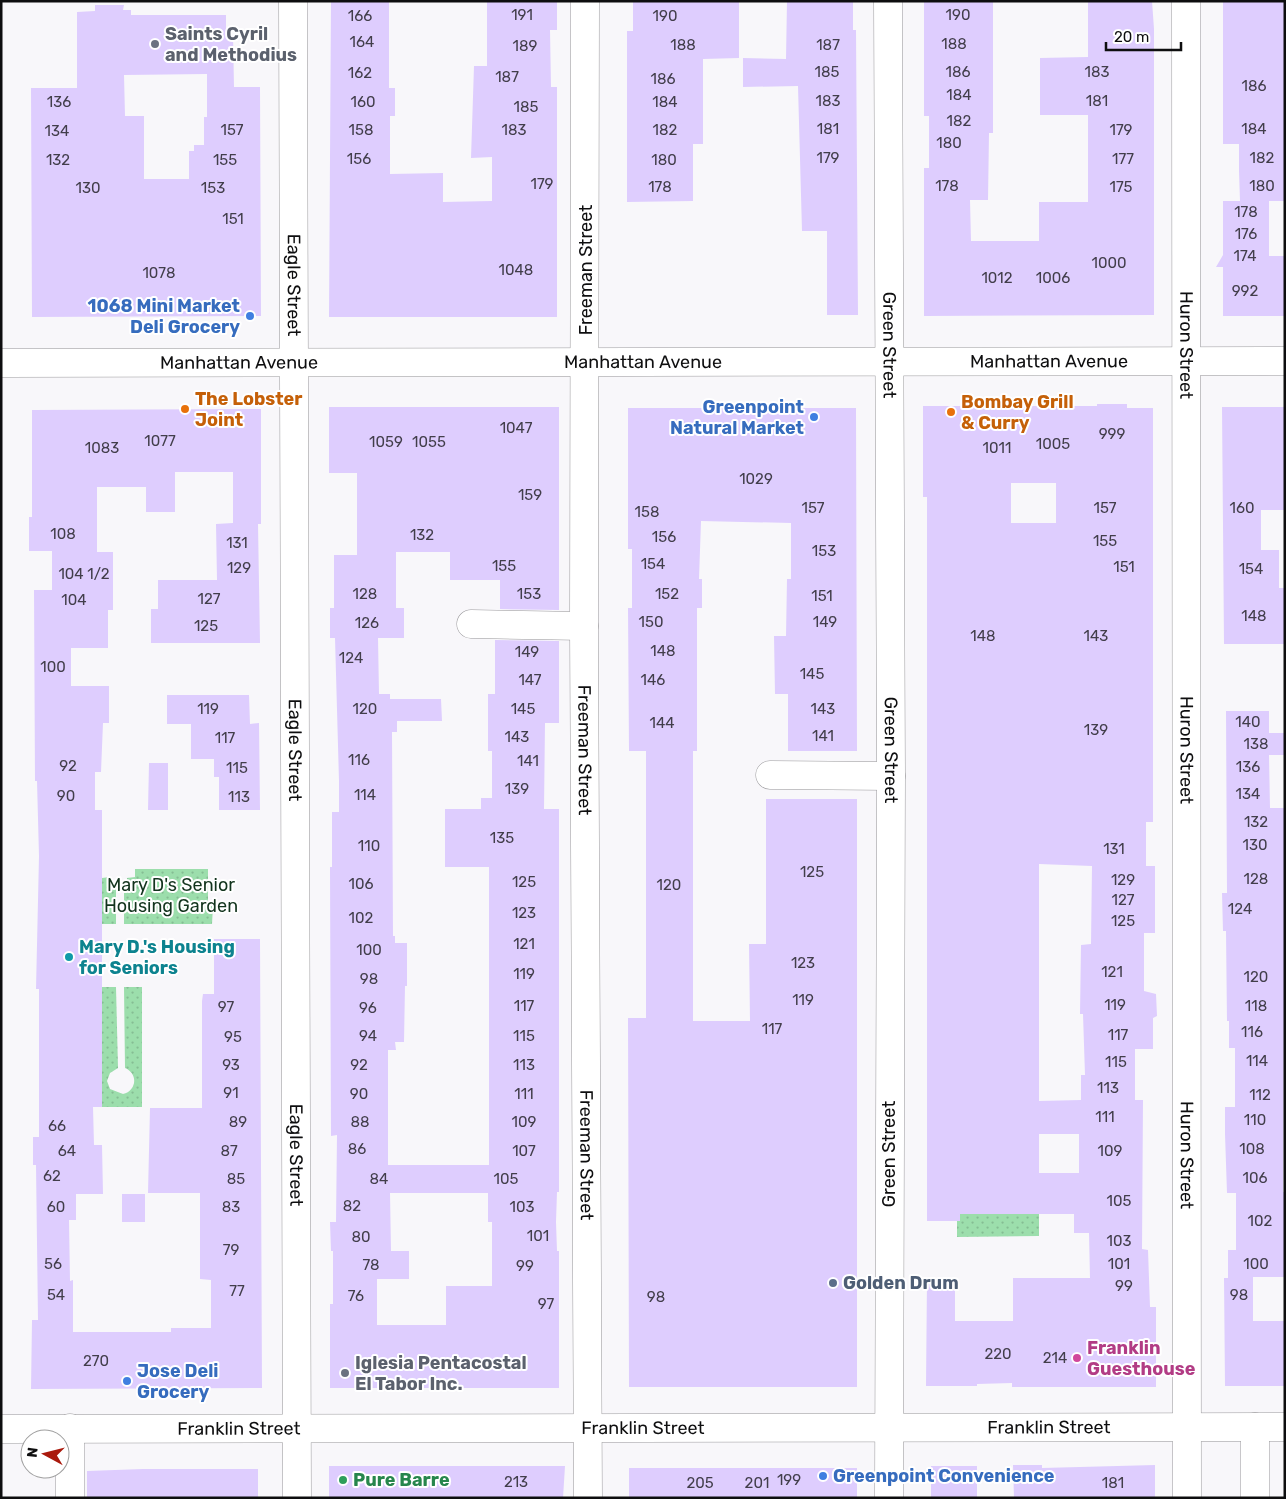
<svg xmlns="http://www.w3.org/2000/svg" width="1286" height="1499" viewBox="0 0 1286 1499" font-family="Rubik,sans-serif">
	<defs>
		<pattern id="garden-dots" width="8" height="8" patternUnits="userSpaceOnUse" patternTransform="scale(1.25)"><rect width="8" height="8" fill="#9cdeac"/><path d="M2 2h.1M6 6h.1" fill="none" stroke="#85bd93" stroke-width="1.8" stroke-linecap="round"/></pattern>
	</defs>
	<rect width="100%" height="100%" fill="#f8f7fa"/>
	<g fill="url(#garden-dots)">
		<path d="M135 869H208V906H213L212 924H124V885H127V878L135 877Z"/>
		<path d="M110 877V885H116V924H102V878Z"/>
		<path d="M102 987H116L118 1068 110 1073 107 1081 110 1089 123 1094C136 1091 139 1074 125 1068L124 987H142V1107H102Z"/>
		<path d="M960 1214H1039V1236L957 1237V1221H960Z"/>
	</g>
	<g fill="#decdfe" fill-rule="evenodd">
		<path d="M331 1H389V88H395V116H390V174L443 173V202L492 201V157L471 158 474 66H487V1H557V30H550L551 87H557V317H329Z"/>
		<path d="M633 1H739V58L703 59V144H693V201L627 202V31H633Z"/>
		<path d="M787 1H853V30H856L858 315H827V231H802L798 86 743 87V58L786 59Z"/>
		<path d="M924 1H993V133H989L988 200H970L971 241H1039V202H1088V115H1040V58L1088 57V1H1152L1154 29V315L924 316V168H929V116H924Z"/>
		<path d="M1223 1H1285V201H1269V256H1285V316H1223V267H1216L1223 255V201H1240L1239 171V144H1223Z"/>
		<path d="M95 5H124L123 10H131V15H226V35H233L234 87H260L261 316 32 317 31 88H77V12L95 11ZM207 74V117H204V145H194V151H189V179H144V116H125L124 75Z"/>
		<path d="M1097 404H1127V408H1153V822H1146V866H1155V933H1144V991L1156 994 1157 1016 1153 1018V1049H1135V1100H1143L1142 1249 1148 1250 1150 1307H1156V1387H1012V1383L977 1384V1386H926L927 1279H955V1321H1013V1278H1090L1089 1233H1074V1214H960V1221H927V497H923V406H1097ZM1011 483H1056V523H1011ZM1039 864 1092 866 1091 944 1081 945 1080 1014H1083L1085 1075H1081V1100L1039 1101ZM1039 1134H1079V1173H1039Z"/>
		<path d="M329 407H559V610L500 609V580H450V552H396V608H404V638H378L379 694H390V699H441L442 721H397V732H392L393 936H395V943H407V986H405L404 1042H395L396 1050H388V1165H489V867H445V809H481V798H492V751H488V694H495V640L559 641V723H545L544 809H559V1192H557L556 1222 557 1251H559V1388H330V1304H333V1251H331L330 1222H336L337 1135 331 1136 330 867H332V812H339V781L335 638H330V608H334V555H357V473H329ZM390 1193H488V1222H492V1286H446V1325H377V1279H409V1251H391Z"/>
		<path d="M1222 407H1285V510H1261V550H1279V588H1285V644H1224Z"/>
		<path d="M628 408H856L857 751H788V694H775L774 636H786L787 579H791V523L701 521 699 579H702V608H697V751H693V1021H750L749 944H766V799H857V1387H629L628 1018H646V751H629L628 608H632V549H628Z"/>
		<path d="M261 409V524H258L260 643H151V609H158V580H217L216 524 233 523V472H175V512H146V487H97V552H113V610H108V648H71V686H109V723H103L101 772H95V810H102V1107H93L94 1145H102L103 1194H76V1220H69L70 1281 73 1280V1332H171V1328H211V1280L200 1279V1193H148L150 1108H202V1001L203 994H214V939H260L262 1388 31 1389 32 1320H38L36 1165H33V1137H39V989H36L39 856 37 781H35L34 590H52V551H29V517H32V410Z"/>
		<path d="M167 695H249L250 724 259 723 260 810H219V777H214V759H191V724H167Z"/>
		<path d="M1226 711H1269V733H1285V755H1269L1270 808H1285L1283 1192H1285V1277H1253V1321H1285V1386H1225L1224 1278H1228V1250H1236V1193H1227L1225 1134V1107H1235V1048H1229V1021H1227L1226 931H1223L1222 893H1227Z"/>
		<path d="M149 763H168V810H148Z"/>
		<rect x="122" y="1194" width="23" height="28"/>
		<path d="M1013 1465H1042V1468L1155 1465V1498H1014Z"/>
		<path d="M329 1466H565L563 1498H329Z"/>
		<rect x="931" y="1466" width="46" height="32"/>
		<rect x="629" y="1468" width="228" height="30"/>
		<path d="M143 1469H258V1498H87V1471Z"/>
	</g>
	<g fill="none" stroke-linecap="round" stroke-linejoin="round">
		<defs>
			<g id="minor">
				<path id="s1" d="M293 1 297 1498"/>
				<path id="s2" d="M585 1 584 626 588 1498"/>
				<path id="s3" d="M888 1 891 776 889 1498"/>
				<path id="s4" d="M1186 1 1187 1498"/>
				<path id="s5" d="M1 363 1285 361"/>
				<path d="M471 624 584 626"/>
				<path d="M770 775 891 776"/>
				<path id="s6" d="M1 1429 1285 1427"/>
				<path d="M70 1498V1428"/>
				<path d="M1255 1498V1427"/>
			</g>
		</defs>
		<use href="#minor" stroke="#98979a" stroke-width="29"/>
		<use href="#minor" stroke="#fff" stroke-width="28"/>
	</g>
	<g fill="#6b7280" stroke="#fff" stroke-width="2">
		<circle cx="155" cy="44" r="5"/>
		<circle cx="345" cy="1373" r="5"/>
	</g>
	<g fill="#3f7fe0" stroke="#fff" stroke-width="2">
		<circle cx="250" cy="316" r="5"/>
		<circle cx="814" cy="417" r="5"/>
		<circle cx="127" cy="1381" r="5"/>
		<circle cx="823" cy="1476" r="5"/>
	</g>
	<g fill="#e8710a" stroke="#fff" stroke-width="2">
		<circle cx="185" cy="409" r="5"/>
		<circle cx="951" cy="412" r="5"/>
	</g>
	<circle fill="#0f9aa8" stroke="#fff" stroke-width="2" cx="69" cy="957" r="5"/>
	<circle fill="#5c6f8a" stroke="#fff" stroke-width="2" cx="833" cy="1283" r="5"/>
	<circle fill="#d1479c" stroke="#fff" stroke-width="2" cx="1077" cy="1358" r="5"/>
	<circle fill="#2e9e5b" stroke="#fff" stroke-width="2" cx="343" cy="1480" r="5"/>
	<g text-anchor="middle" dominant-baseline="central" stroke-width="4" stroke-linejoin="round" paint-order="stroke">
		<g font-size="15" fill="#423e4b">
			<text x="522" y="15">191</text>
			<text x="958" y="15">190</text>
			<text x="360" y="16">166</text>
			<text x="665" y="16">190</text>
			<text x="362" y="42">164</text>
			<text x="954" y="44">188</text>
			<text x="683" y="45">188</text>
			<text x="828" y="45">187</text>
			<text x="525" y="46">189</text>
			<text x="827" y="72">185</text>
			<text x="958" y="72">186</text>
			<text x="1097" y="72">183</text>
			<text x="360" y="73">162</text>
			<text x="507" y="77">187</text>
			<text x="663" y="79">186</text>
			<text x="1254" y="86">186</text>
			<text x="959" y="95">184</text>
			<text x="828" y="101">183</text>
			<text x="1097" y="101">181</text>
			<text x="59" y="102">136</text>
			<text x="363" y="102">160</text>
			<text x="665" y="102">184</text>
			<text x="526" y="107">185</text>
			<text x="959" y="121">182</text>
			<text x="828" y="129">181</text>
			<text x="1254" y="129">184</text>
			<text x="232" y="130">157</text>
			<text x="361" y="130">158</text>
			<text x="514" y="130">183</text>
			<text x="665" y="130">182</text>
			<text x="1121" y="130">179</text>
			<text x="57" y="131">134</text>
			<text x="949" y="143">180</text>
			<text x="828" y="158">179</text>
			<text x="1262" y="158">182</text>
			<text x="359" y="159">156</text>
			<text x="1123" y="159">177</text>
			<text x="58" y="160">132</text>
			<text x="225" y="160">155</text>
			<text x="664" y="160">180</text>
			<text x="542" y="184">179</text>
			<text x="947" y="186">178</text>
			<text x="1262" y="186">180</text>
			<text x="660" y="187">178</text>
			<text x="1121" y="187">175</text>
			<text x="88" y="188">130</text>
			<text x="213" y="188">153</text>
			<text x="1246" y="212">178</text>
			<text x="233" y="219">151</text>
			<text x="1246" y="234">176</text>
			<text x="1245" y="256">174</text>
			<text x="1109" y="263">1000</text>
			<text x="516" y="270">1048</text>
			<text x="159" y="273">1078</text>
			<text x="997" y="278">1012</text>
			<text x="1053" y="278">1006</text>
			<text x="1245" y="291">992</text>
			<text x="516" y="428">1047</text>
			<text x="1112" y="434">999</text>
			<text x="160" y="441">1077</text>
			<text x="386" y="442">1059</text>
			<text x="429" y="442">1055</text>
			<text x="1053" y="444">1005</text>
			<text x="102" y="448">1083</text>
			<text x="997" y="448">1011</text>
			<text x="756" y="479">1029</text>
			<text x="530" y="495">159</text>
			<text x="813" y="508">157</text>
			<text x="1105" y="508">157</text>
			<text x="1242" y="508">160</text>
			<text x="647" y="512">158</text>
			<text x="63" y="534">108</text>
			<text x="422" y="535">132</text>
			<text x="664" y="537">156</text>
			<text x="1105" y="541">155</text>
			<text x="237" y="543">131</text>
			<text x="824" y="551">153</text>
			<text x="653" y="564">154</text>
			<text x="504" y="566">155</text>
			<text x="1124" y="567">151</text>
			<text x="239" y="568">129</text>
			<text x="1251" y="569">154</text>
			<text x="84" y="574">104 1/2</text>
			<text x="365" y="594">128</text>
			<text x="529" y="594">153</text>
			<text x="667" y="594">152</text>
			<text x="822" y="596">151</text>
			<text x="209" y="599">127</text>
			<text x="74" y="600">104</text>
			<text x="1254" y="616">148</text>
			<text x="651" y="622">150</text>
			<text x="825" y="622">149</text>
			<text x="367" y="623">126</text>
			<text x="206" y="626">125</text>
			<text x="983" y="636">148</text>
			<text x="1096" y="636">143</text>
			<text x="663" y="651">148</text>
			<text x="527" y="652">149</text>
			<text x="351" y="658">124</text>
			<text x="53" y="667">100</text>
			<text x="812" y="674">145</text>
			<text x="530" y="680">147</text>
			<text x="653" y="680">146</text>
			<text x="208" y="709">119</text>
			<text x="365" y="709">120</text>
			<text x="523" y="709">145</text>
			<text x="823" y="709">143</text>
			<text x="1248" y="722">140</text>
			<text x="662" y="723">144</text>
			<text x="1096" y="730">139</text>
			<text x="823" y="736">141</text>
			<text x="517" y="737">143</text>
			<text x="225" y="738">117</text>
			<text x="1256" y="744">138</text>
			<text x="359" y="760">116</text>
			<text x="528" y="761">141</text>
			<text x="68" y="766">92</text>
			<text x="1248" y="767">136</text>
			<text x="237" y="768">115</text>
			<text x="517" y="789">139</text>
			<text x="1248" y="794">134</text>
			<text x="365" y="795">114</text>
			<text x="66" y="796">90</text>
			<text x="239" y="797">113</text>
			<text x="1256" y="822">132</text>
			<text x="502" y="838">135</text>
			<text x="1255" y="845">130</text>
			<text x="369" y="846">110</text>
			<text x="1114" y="849">131</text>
			<text x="812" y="872">125</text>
			<text x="1256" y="879">128</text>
			<text x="1123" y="880">129</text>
			<text x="524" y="882">125</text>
			<text x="361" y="884">106</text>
			<text x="669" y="885">120</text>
			<text x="1123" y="900">127</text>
			<text x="1240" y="909">124</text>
			<text x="524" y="913">123</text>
			<text x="361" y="918">102</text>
			<text x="1123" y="921">125</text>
			<text x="524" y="944">121</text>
			<text x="369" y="950">100</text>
			<text x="803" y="963">123</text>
			<text x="1112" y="972">121</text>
			<text x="524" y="974">119</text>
			<text x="1256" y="977">120</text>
			<text x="369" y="979">98</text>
			<text x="803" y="1000">119</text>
			<text x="1115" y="1005">119</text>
			<text x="524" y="1006">117</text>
			<text x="1256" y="1006">118</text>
			<text x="226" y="1007">97</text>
			<text x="368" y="1008">96</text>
			<text x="772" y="1029">117</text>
			<text x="1252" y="1032">116</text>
			<text x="1118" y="1035">117</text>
			<text x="368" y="1036">94</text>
			<text x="524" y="1036">115</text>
			<text x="233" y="1037">95</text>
			<text x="1257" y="1061">114</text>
			<text x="1116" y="1062">115</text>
			<text x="231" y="1065">93</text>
			<text x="359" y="1065">92</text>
			<text x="524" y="1065">113</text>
			<text x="1108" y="1088">113</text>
			<text x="231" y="1093">91</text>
			<text x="359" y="1094">90</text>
			<text x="524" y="1094">111</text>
			<text x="1260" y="1095">112</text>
			<text x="1105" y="1117">111</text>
			<text x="1255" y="1120">110</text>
			<text x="238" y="1122">89</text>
			<text x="360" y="1122">88</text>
			<text x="524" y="1122">109</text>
			<text x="57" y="1126">66</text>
			<text x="357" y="1149">86</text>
			<text x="1252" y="1149">108</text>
			<text x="67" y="1151">64</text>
			<text x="229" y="1151">87</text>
			<text x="524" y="1151">107</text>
			<text x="1110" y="1151">109</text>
			<text x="52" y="1176">62</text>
			<text x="1255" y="1178">106</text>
			<text x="236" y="1179">85</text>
			<text x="379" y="1179">84</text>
			<text x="506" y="1179">105</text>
			<text x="1119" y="1201">105</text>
			<text x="352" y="1206">82</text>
			<text x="56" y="1207">60</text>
			<text x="231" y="1207">83</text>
			<text x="522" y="1207">103</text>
			<text x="1260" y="1221">102</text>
			<text x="538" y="1236">101</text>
			<text x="361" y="1237">80</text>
			<text x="1119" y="1241">103</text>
			<text x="231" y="1250">79</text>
			<text x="53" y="1264">56</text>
			<text x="1119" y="1264">101</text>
			<text x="1256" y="1264">100</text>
			<text x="371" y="1265">78</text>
			<text x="525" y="1266">99</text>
			<text x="1124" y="1286">99</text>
			<text x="237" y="1291">77</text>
			<text x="56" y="1295">54</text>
			<text x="1239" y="1295">98</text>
			<text x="356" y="1296">76</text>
			<text x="656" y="1297">98</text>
			<text x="546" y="1304">97</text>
			<text x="998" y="1354">220</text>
			<text x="1055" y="1358">214</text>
			<text x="96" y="1361">270</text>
			<text x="789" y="1480">199</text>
			<text x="516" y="1482">213</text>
			<text x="700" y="1483">205</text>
			<text x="757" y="1483">201</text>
			<text x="1113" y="1483">181</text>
		</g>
		<g font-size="18" font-weight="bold" fill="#5b616d" stroke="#fff" text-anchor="start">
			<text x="165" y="34">Saints Cyril<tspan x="165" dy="21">and Methodius</tspan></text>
			<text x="355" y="1363">Iglesia Pentacostal<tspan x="355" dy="21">El Tabor Inc.</tspan></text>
		</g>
		<g font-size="18" fill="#0e0e0f" stroke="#fff">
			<text transform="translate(586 270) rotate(-90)">Freeman Street</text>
			<text stroke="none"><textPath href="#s1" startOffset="284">Eagle Street</textPath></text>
			<text stroke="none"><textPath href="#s3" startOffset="344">Green Street</textPath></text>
			<text stroke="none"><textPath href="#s4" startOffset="344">Huron Street</textPath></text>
			<text stroke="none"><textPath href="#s5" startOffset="1048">Manhattan Avenue</textPath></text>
			<text stroke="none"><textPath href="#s5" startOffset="238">Manhattan Avenue</textPath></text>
			<text stroke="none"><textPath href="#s5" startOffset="642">Manhattan Avenue</textPath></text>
			<text stroke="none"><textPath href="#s2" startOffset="749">Freeman Street</textPath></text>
			<text stroke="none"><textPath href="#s3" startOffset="749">Green Street</textPath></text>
			<text stroke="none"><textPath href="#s4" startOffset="749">Huron Street</textPath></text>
			<text stroke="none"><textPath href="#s1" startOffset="749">Eagle Street</textPath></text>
			<text stroke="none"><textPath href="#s1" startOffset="1154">Eagle Street</textPath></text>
			<text stroke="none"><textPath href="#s2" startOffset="1154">Freeman Street</textPath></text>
			<text transform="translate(889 1154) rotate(-90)">Green Street</text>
			<text stroke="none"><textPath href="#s4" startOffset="1154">Huron Street</textPath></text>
			<text stroke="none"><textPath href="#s6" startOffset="642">Franklin Street</textPath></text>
			<text stroke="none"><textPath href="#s6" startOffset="1048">Franklin Street</textPath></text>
			<text stroke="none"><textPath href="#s6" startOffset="238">Franklin Street</textPath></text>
		</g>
		<g font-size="18" font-weight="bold" fill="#366cbe" stroke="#fff" text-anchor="end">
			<text x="240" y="306">1068 Mini Market<tspan x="240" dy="21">Deli Grocery</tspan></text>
			<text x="804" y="407">Greenpoint<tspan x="804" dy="21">Natural Market</tspan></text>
			<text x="137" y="1371" text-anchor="start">Jose Deli<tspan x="137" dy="21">Grocery</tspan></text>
			<text x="833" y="1476" text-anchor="start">Greenpoint Convenience</text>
		</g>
		<g font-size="18" font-weight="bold" fill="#c56008" stroke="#fff" text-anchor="start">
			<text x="195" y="399">The Lobster<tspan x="195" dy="21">Joint</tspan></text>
			<text x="961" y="402">Bombay Grill<tspan x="961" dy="21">&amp; Curry</tspan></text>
		</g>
		<g font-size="18" fill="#12341d" stroke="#fff">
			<text x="171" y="885">Mary D's Senior<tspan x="171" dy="21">Housing Garden</tspan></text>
		</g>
		<g font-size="18" font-weight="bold" fill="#0d838f" stroke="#fff" text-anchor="start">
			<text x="79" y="947">Mary D.'s Housing<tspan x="79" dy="21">for Seniors</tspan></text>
		</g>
		<g font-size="18" font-weight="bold" fill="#4e5e75" stroke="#fff" text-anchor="start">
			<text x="843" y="1283">Golden Drum</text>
		</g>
		<g font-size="18" font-weight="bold" fill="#b23c85" stroke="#fff" text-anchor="start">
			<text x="1087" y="1348">Franklin<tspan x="1087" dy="21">Guesthouse</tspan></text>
		</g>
		<g font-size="18" font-weight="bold" fill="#27864d" stroke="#fff" text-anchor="start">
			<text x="353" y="1480">Pure Barre</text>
		</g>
	</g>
	<rect width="1286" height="1499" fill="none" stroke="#0e0e0f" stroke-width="5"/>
	<g transform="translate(45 1454) rotate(277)"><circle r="24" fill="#ffffff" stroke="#9f9f9f"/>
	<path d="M0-4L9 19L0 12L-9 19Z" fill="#aa190c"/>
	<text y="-8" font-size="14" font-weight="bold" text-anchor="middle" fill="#0e0e0f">N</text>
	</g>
	<path d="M1106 42v8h75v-8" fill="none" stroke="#0e0e0f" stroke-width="2.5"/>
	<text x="1114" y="42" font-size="15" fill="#0e0e0f" stroke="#ffffff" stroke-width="4" paint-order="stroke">20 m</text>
</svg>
